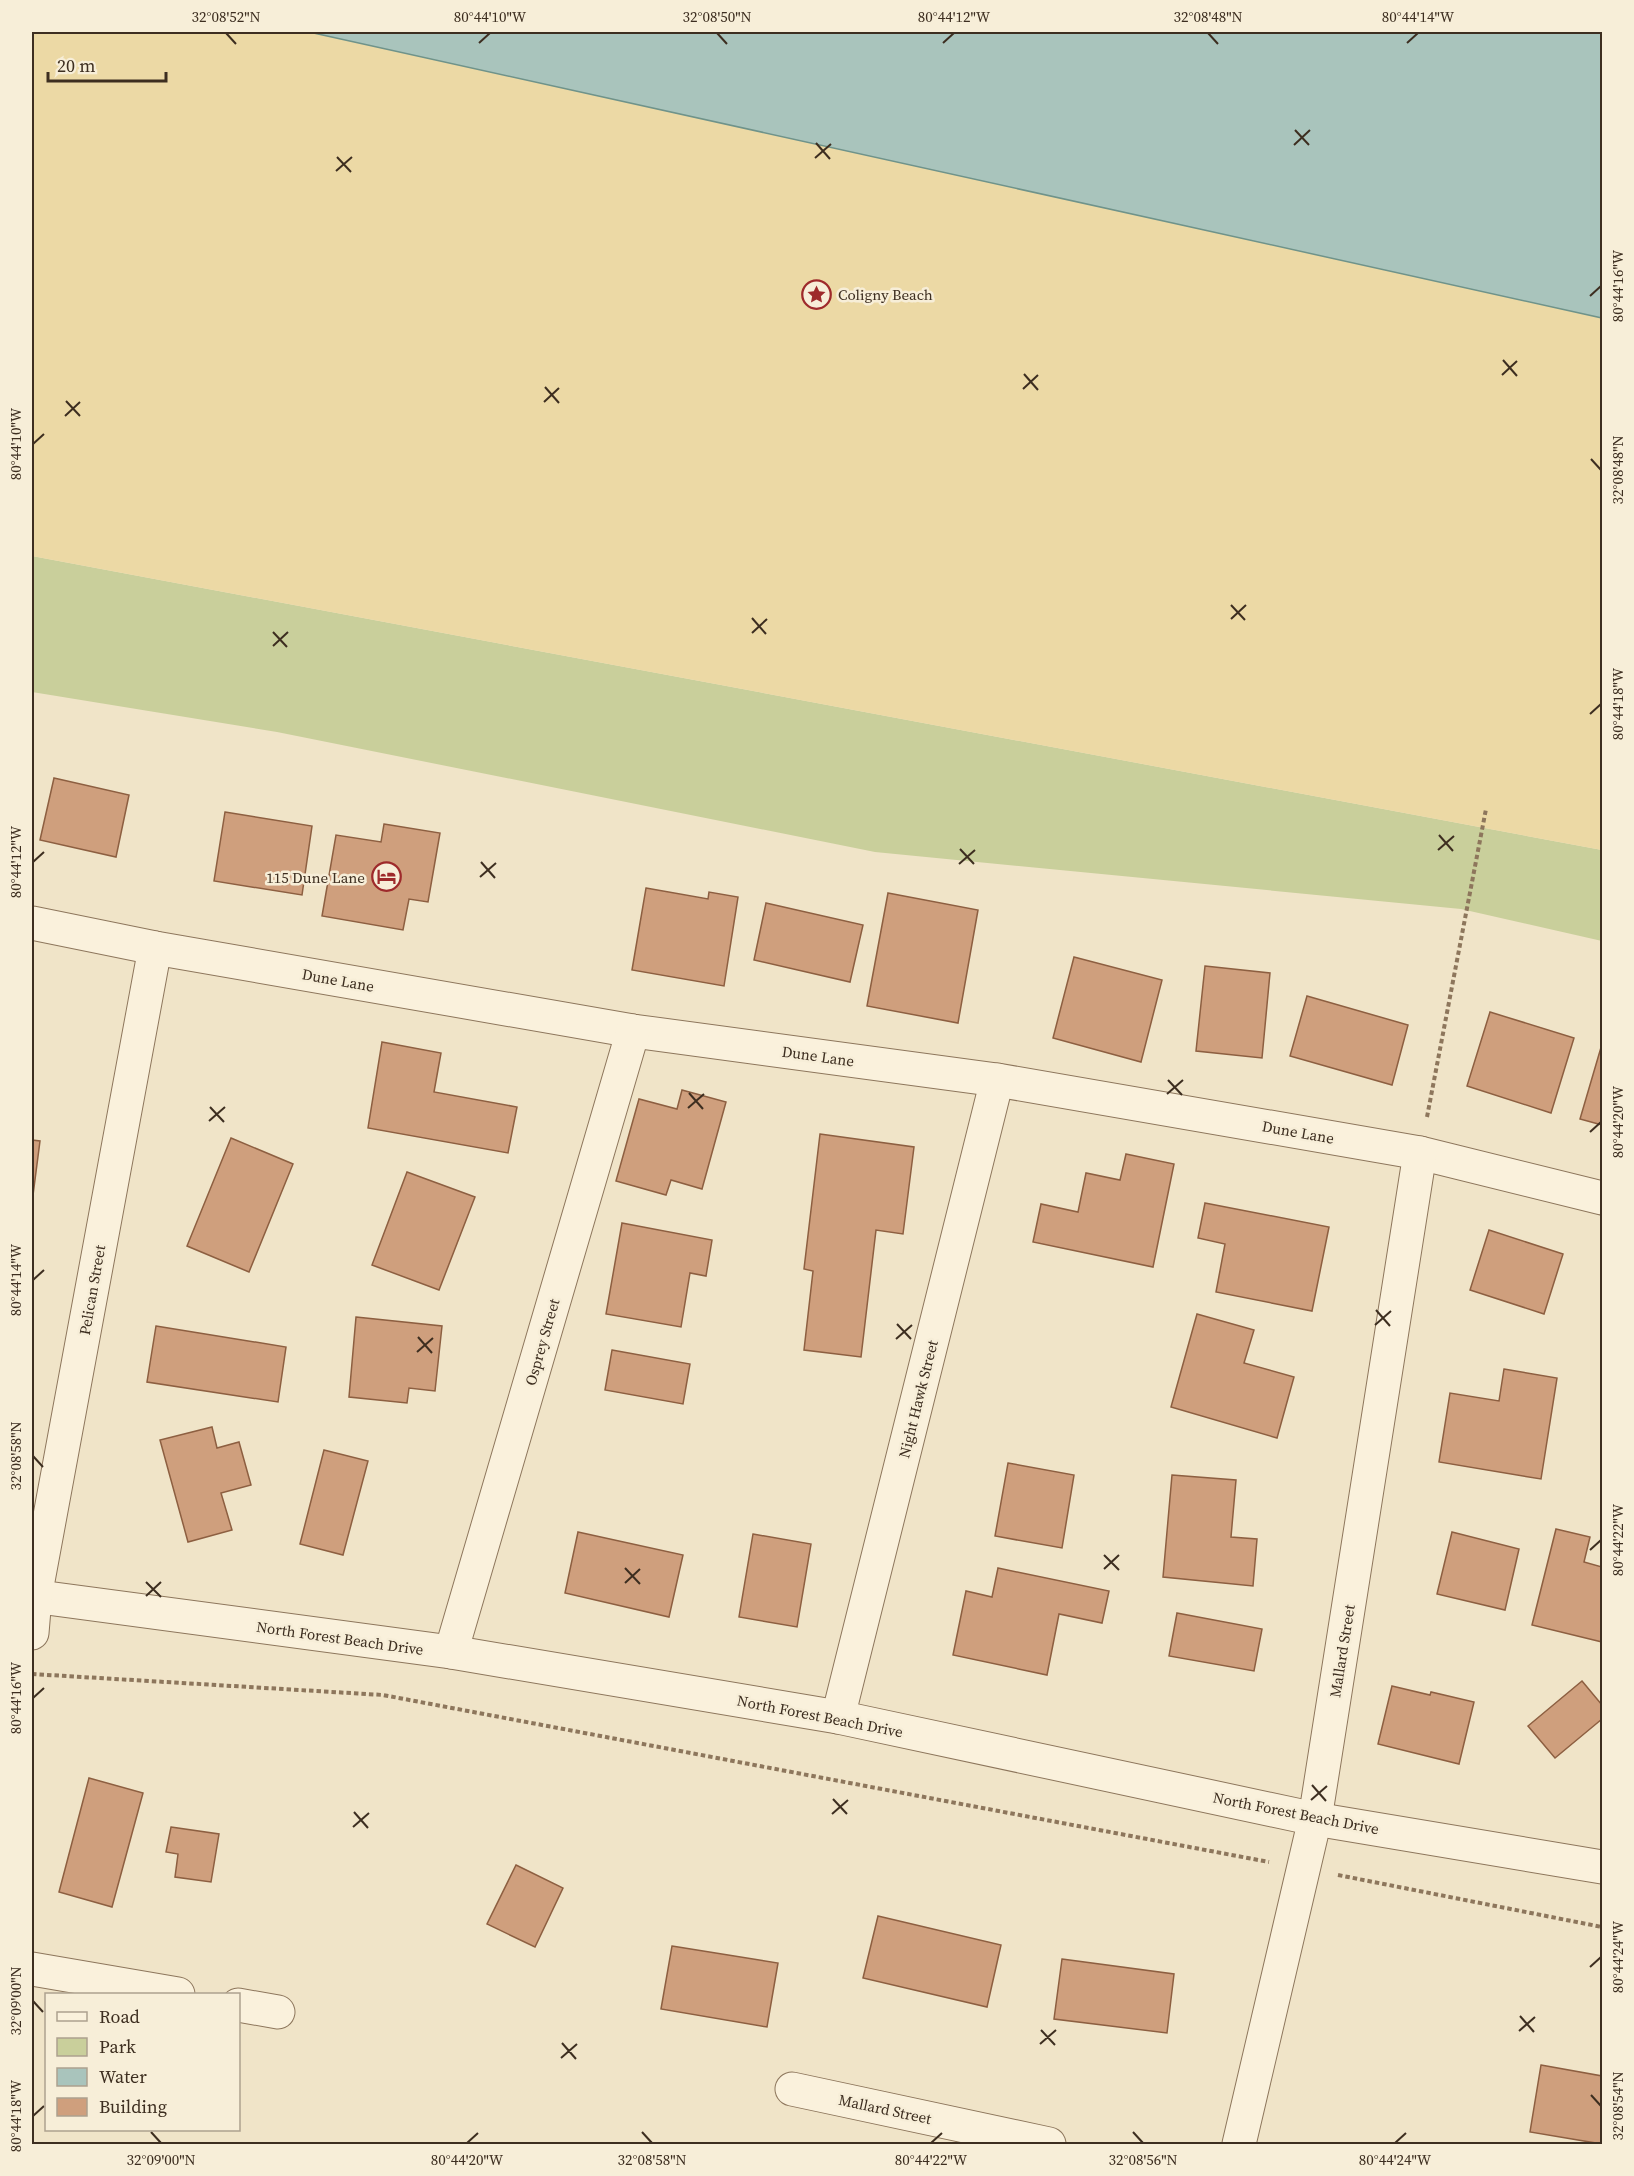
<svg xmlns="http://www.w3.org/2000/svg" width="1634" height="2176" viewBox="0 0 1634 2176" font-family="'Source Serif 4',serif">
	<rect width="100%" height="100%" fill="#f0e4c8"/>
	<path fill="#c9cf9b" d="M32 556 1602 850V941L1461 909 875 852 277 732 32 692Z"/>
	<path fill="#ecd9a5" d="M32 32H1602V850L32 556Z"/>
	<path fill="#a9c4bc" stroke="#6f938a" stroke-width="1.5" d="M309 32H1602V318Z"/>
	<g fill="#cf9f7d" stroke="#8d5f41" stroke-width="1.5">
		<path d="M54 778 129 795 116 857 40 840Z"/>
		<path d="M225 812 312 826 302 895 214 881Z"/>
		<path d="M384 824 440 833 428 902 409 899 403 930 322 916 336 835 381 842Z"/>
		<path d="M646 888 708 899 709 892 738 897 724 986 632 970Z"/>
		<path d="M888 893 978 910 958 1023 867 1006Z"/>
		<path d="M766 903 863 925 850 982 754 960Z"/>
		<path d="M1074 957 1162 980 1141 1062 1053 1038Z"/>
		<path d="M1205 966 1270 973 1262 1058 1196 1051Z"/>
		<path d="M1307 996 1408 1025 1392 1085 1290 1056Z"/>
		<path d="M1490 1012 1574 1038 1551 1113 1467 1086Z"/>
		<path d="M382 1042 441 1053 434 1092 517 1107 508 1153 368 1128Z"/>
		<path d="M1602 1044V1125L1580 1119Z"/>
		<path d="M682 1090 726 1102 702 1189 671 1180 666 1195 616 1181 639 1099 677 1109Z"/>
		<path d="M820 1134 914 1147 903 1234 876 1230 861 1357 804 1350 813 1271 804 1269Z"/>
		<path d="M231 1138 293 1164 249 1272 187 1246Z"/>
		<path d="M32 1140 40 1141 32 1203Z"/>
		<path d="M1126 1154 1174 1164 1153 1267 1033 1242 1041 1204 1078 1212 1086 1173 1120 1180Z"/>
		<path d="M407 1172 475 1197 439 1290 372 1265Z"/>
		<path d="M1205 1203 1329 1227 1312 1311 1216 1292 1225 1244 1198 1238Z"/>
		<path d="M622 1223 712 1240 706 1276 690 1273 681 1327 606 1314Z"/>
		<path d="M1489 1230 1563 1254 1544 1314 1470 1290Z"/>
		<path d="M1197 1314 1254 1330 1244 1363 1294 1377 1277 1438 1171 1407Z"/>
		<path d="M356 1317 442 1326 435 1391 409 1388 407 1403 349 1397Z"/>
		<path d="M156 1326 286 1347 278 1402 147 1382Z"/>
		<path d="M612 1350 690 1364 683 1404 605 1390Z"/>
		<path d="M1504 1369 1557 1378 1541 1479 1439 1462 1450 1393 1499 1401Z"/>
		<path d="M212 1427 217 1448 239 1442 251 1485 221 1493 232 1530 188 1542 160 1440Z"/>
		<path d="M324 1450 368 1461 343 1555 300 1544Z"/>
		<path d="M1008 1463 1074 1475 1062 1548 995 1536Z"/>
		<path d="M1172 1475 1236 1480 1231 1537 1257 1539 1253 1586 1163 1577Z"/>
		<path d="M1556 1529 1590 1537 1584 1562 1602 1567V1642L1532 1625Z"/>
		<path d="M578 1532 683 1555 669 1617 565 1593Z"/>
		<path d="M1452 1532 1519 1549 1505 1610 1437 1594Z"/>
		<path d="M753 1534 811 1544 797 1627 739 1617Z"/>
		<path d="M998 1568 1109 1591 1102 1623 1059 1614 1047 1675 953 1655 966 1591 992 1597Z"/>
		<path d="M1177 1613 1262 1629 1254 1671 1169 1656Z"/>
		<path d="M1582 1681 1602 1705V1719L1555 1758 1528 1726Z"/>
		<path d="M1392 1686 1430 1695 1431 1692 1474 1702 1459 1764 1378 1744Z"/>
		<path d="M89 1778 143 1793 112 1907 59 1892Z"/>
		<path d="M171 1827 219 1834 211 1882 175 1877 178 1854 166 1852Z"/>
		<path d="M516 1865 563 1888 535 1947 487 1924Z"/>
		<path d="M878 1916 1001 1945 987 2007 863 1978Z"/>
		<path d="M672 1946 778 1963 767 2027 661 2009Z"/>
		<path d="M1062 1959 1174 1974 1167 2033 1054 2019Z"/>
		<path d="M1541 2065 1602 2076V2144L1530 2132Z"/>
	</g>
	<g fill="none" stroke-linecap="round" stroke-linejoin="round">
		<defs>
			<g id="minor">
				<path d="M32 923 155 948 633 1031 997 1080 1420 1153 1602 1198"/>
				<path d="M32 1596 451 1652 838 1717 1315 1819 1602 1867"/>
				<path d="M32 1633 35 1597 155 948"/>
				<path d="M451 1652 633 1031"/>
				<path d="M838 1717 997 1080"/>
				<path d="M32 1969 178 1994"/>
				<path d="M238 2005 278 2012"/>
				<path d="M792 2089 1049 2144"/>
				<path d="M1239 2144 1315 1819 1420 1153"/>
			</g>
		</defs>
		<use href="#minor" stroke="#8d765c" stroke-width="35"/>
		<g stroke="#8d765c" stroke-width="4" stroke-dasharray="4.5 3" stroke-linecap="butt">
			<path d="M1427 1117 1486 809"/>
			<path d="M32 1674 383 1695 1269 1862"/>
			<path d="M1338 1875 1602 1927"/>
		</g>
		<use href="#minor" stroke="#faf1dc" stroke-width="33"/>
	</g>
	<path fill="none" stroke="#3d2e20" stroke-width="2" d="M226 33 236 44M717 33 727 44M1208 33 1218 44M479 43 490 33M943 43 954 33M1407 43 1418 33M1295 130 1309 145M816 143 830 159M1294 145 1310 130M337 157 351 172M815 158 831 144M336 171 352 157M1590 296 1601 286M1503 360 1517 376M1024 374 1038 390M1502 375 1517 361M545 387 559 403M1023 389 1038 375M66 401 80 416M544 402 559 388M65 416 80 402M33 444 44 434M1591 459 1601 470M1231 605 1245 620M752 618 766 634M1231 619 1246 605M273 632 287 647M752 633 767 619M273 646 288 632M1590 714 1601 704M1439 835 1453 851M960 849 974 864M1438 850 1454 836M33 862 44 852M481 862 495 878M959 864 975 850M480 877 496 863M1168 1080 1182 1095M689 1093 703 1109M1167 1094 1183 1080M210 1107 224 1122M688 1108 704 1094M209 1121 225 1107M1590 1132 1601 1122M33 1280 44 1270M1376 1310 1390 1326M897 1324 911 1339M1375 1325 1391 1311M418 1337 432 1353M896 1339 912 1325M417 1352 433 1338M33 1456 43 1467M1590 1550 1601 1540M1104 1555 1119 1570M625 1568 640 1584M1104 1569 1119 1555M146 1582 161 1597M625 1583 640 1569M146 1596 161 1582M33 1698 44 1688M1312 1785 1326 1801M833 1799 847 1814M1311 1800 1327 1786M354 1812 368 1828M832 1814 848 1800M353 1827 369 1813M1590 1967 1601 1957M33 2001 43 2012M1520 2016 1534 2032M1041 2030 1055 2045M1519 2031 1535 2017M562 2043 576 2059M1040 2044 1056 2030M561 2058 577 2044M1591 2095 1601 2106M33 2116 44 2106M151 2132 161 2143M642 2132 652 2143M1133 2132 1143 2143M467 2143 478 2133M931 2143 942 2133M1395 2143 1406 2133"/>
	<defs>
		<symbol id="sight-ring" viewBox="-11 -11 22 22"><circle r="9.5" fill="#f7eed8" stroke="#9e2a2b" stroke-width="1.5"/><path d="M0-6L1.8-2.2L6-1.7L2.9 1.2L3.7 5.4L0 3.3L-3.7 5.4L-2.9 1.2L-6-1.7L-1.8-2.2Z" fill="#9e2a2b"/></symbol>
		<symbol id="hotel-ring" viewBox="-11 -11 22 22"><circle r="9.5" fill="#f7eed8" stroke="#9e2a2b" stroke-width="1.5"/><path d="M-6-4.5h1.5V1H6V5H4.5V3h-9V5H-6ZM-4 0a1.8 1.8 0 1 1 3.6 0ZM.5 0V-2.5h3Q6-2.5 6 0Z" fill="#9e2a2b"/></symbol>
	</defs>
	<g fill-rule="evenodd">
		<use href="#sight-ring" x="800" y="278" width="33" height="33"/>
		<use href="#hotel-ring" x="370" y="860" width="33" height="33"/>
	</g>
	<g text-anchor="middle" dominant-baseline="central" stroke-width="5" stroke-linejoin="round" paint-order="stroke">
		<g font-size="15" fill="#3d2e20" stroke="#f7eed8" text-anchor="start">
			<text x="838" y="294">Coligny Beach</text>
			<text x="365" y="877" text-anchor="end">115 Dune Lane</text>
		</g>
		<g font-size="15" fill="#3d2e20" stroke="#f7eed8">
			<text transform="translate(338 980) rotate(10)">Dune Lane</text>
			<text transform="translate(818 1056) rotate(8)">Dune Lane</text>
			<text transform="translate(1298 1132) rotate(10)">Dune Lane</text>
			<text transform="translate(92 1290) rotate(-80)">Pelican Street</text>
			<text transform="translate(542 1342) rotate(-74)">Osprey Street</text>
			<text transform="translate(918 1399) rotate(-76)">Night Hawk Street</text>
			<text transform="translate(340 1638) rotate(8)">North Forest Beach Drive</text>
			<text transform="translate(1342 1651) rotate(-81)">Mallard Street</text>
			<text transform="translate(820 1716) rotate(11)">North Forest Beach Drive</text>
			<text transform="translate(1296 1813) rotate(11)">North Forest Beach Drive</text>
			<text transform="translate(885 2109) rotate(12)">Mallard Street</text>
		</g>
	</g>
	<rect width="1634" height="2176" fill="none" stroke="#f7eed8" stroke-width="66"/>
	<rect x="45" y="1993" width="195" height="138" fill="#f7eed8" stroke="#ada18e" stroke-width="1.5"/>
	<rect x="57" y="2012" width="30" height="9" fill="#faf1dc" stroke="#ada18e" stroke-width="1.5"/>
	<text x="99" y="2023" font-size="18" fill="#3d2e20">Road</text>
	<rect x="57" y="2038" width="30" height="18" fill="#c9cf9b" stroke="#ada18e" stroke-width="1.5"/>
	<text x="99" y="2053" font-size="18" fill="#3d2e20">Park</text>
	<rect x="57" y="2068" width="30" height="18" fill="#a9c4bc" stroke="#ada18e" stroke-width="1.5"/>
	<text x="99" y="2083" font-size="18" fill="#3d2e20">Water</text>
	<rect x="57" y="2098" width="30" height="18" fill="#cf9f7d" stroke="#ada18e" stroke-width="1.5"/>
	<text x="99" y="2113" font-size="18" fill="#3d2e20">Building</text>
	<path d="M48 72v9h118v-9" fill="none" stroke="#3d2e20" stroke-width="3"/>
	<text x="57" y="72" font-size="18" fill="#3d2e20" stroke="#f7eed8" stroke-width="4.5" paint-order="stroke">20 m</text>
	<rect x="33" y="33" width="1568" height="2110" fill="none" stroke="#3d2e20" stroke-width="2"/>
	<g font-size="15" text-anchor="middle" fill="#3d2e20">
		<text x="226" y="22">32°08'52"N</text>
		<text x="490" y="22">80°44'10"W</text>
		<text x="717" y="22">32°08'50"N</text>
		<text x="954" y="22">80°44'12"W</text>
		<text x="1208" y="22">32°08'48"N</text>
		<text x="1418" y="22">80°44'14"W</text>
		<text transform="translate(1618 286) rotate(-90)" y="5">80°44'16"W</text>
		<text transform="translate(16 444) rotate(-90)" y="5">80°44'10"W</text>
		<text transform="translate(1618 470) rotate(-90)" y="5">32°08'48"N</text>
		<text transform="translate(1618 704) rotate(-90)" y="5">80°44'18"W</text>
		<text transform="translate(16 862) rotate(-90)" y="5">80°44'12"W</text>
		<text transform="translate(1618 1122) rotate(-90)" y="5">80°44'20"W</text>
		<text transform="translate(16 1280) rotate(-90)" y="5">80°44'14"W</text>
		<text transform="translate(16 1456) rotate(-90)" y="5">32°08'58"N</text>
		<text transform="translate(1618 1540) rotate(-90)" y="5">80°44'22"W</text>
		<text transform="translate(16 1698) rotate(-90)" y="5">80°44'16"W</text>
		<text transform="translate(1618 1957) rotate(-90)" y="5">80°44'24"W</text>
		<text transform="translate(16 2001) rotate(-90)" y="5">32°09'00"N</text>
		<text transform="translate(1618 2106) rotate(-90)" y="5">32°08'54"N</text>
		<text transform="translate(16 2116) rotate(-90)" y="5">80°44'18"W</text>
		<text x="161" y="2165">32°09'00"N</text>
		<text x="467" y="2165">80°44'20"W</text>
		<text x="652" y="2165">32°08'58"N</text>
		<text x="931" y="2165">80°44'22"W</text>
		<text x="1143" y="2165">32°08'56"N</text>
		<text x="1395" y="2165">80°44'24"W</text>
	</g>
</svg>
